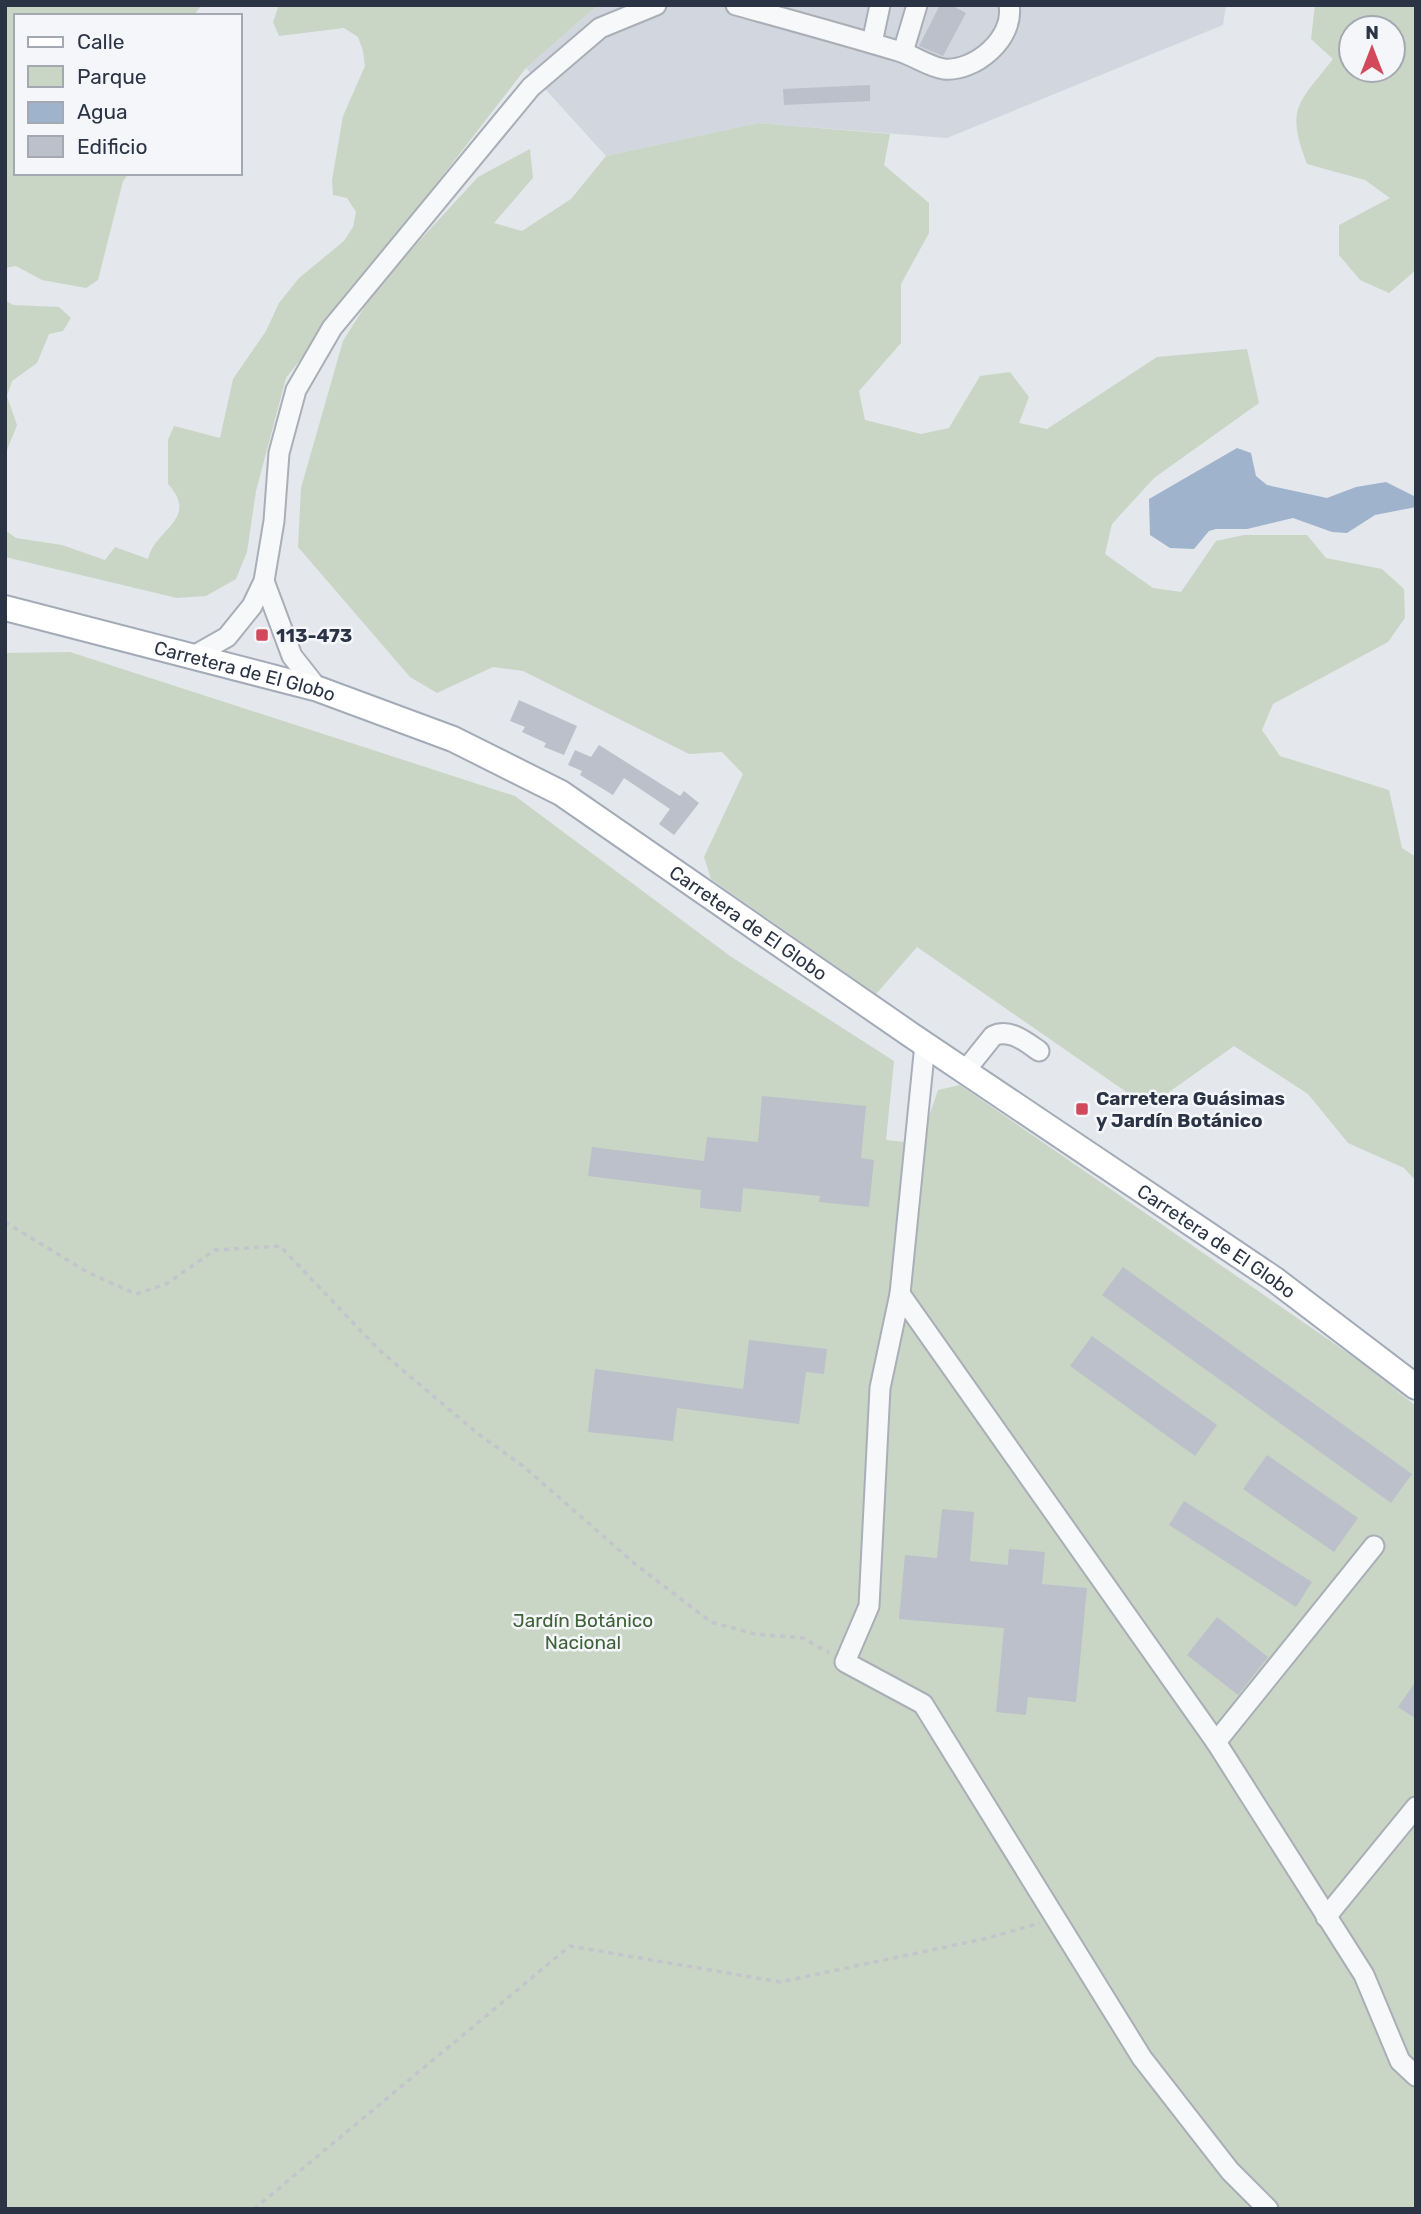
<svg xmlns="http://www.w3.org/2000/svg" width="1421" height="2214" viewBox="0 0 1421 2214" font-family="Rubik,sans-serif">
	<rect width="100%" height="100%" fill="#e4e7ec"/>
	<path fill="#d2d6de" d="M598 5H1226L1223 25 947 138 758 123 606 156 526 68Z"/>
	<g fill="#c9d6c5" fill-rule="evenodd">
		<path d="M5 5H202L193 16H16V173H129L123 181 98 280 86 288 42 280 16 266 5 268Z"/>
		<path d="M279 5H598L526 68 286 378 256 491 247 552 236 579 206 596 177 598 5 557V530L16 538 62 545 105 560 115 547 148 559C155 529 200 519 168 484V440L174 426 220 438 233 379 266 331 279 303 299 278 344 241 353 227 356 212 347 198 333 195 332 180 343 116 365 66 363 51 358 37 344 28 279 36 273 22Z"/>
		<path d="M1315 5H1416V270L1389 293 1360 280 1339 255V225L1390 198 1365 180 1307 164C1285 107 1299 103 1333 59L1311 39ZM1351 28H1393V70H1351Z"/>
		<path d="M758 123 890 134 884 165 929 203V233L901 284V343L859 391 865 420 921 434 949 428 980 376 1010 372 1029 397 1019 423 1047 429 1157 357 1247 349 1259 403 1154 478 1112 524 1105 554 1153 588 1181 592 1216 541 1244 535H1307L1326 558 1382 569 1404 589 1405 618 1388 642 1273 704 1262 730 1280 756 1389 790 1402 848 1416 857V1181L1404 1168 1348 1143 1308 1094 1234 1046 1148 1107 917 947 876 994 711 879 704 857 743 774 722 752 689 754 523 671 493 667 437 693 410 677 298 547 301 488 343 341 376 288 478 177 530 149 533 178 494 223 522 231 571 199 606 156Z"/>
		<path d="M5 300 13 305 59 307 71 318 63 331 49 334 37 363 12 381 7 396 17 425 5 455Z"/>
		<path d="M70 652 515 796 730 956 894 1061 886 1140 924 1144 927 1122 938 1090 960 1085 1358 1360 1416 1406V2209H5V653Z"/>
	</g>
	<path fill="#9fb4cc" d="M1237 448 1251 453 1256 476 1267 485 1327 498 1356 487 1386 482 1416 497V507L1375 515 1347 533 1332 532 1293 518 1247 529H1216L1209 531 1194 549 1170 548 1150 535 1149 499Z"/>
	<g fill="#bbc0ca">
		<path d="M940 5H951L966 13 943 56 919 46Z"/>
		<path d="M870 85V101L784 105 783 89Z"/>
		<path d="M519 700 577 726 564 755 544 747 546 743 522 732 525 727 510 721Z"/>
		<path d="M599 745 680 796 684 791 699 803 674 835 659 824 670 809 624 778 613 795 580 775 582 771 568 765 575 750 591 757Z"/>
		<path d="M762 1096 866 1106 861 1158 874 1160 869 1207 819 1202 820 1196 743 1188 741 1212 700 1208 701 1190 588 1176 592 1147 704 1161 707 1137 758 1142Z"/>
		<path d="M1123 1267 1412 1474 1391 1503 1102 1295Z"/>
		<path d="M1092 1336 1217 1425 1195 1456 1070 1366Z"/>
		<path d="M749 1340 827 1349 824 1374 806 1372 799 1424 677 1408 673 1441 588 1432 595 1369 743 1389Z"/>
		<path d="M1267 1455 1358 1518 1334 1552 1243 1489Z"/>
		<path d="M1184 1501 1312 1582 1296 1607 1169 1525Z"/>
		<path d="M942 1509 974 1512 970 1561 1008 1565 1009 1549 1045 1552 1042 1584 1087 1588 1076 1702 1028 1697 1026 1715 996 1712 1004 1628 899 1619 905 1555 937 1558Z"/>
		<path d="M1217 1617 1268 1657 1238 1695 1187 1655Z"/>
		<path d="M1416 1681V1719L1398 1707Z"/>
	</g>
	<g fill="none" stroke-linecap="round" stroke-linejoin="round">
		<defs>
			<g id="minor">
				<path d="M736 5C790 20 845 35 898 51 913 55 929 67 944 69 975 72 1015 38 1009 5"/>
				<path d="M872 43 880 5"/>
				<path d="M903 52 917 5"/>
				<path d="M264 581 292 656 318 689"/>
				<path d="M190 658 227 637 252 606 264 581 274 521 279 453 296 390 332 328 531 87 600 28 656 5"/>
				<path d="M925 1044 900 1294 880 1388 869 1606 845 1662 923 1704 1142 2058 1230 2171 1268 2209"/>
				<path d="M965 1071 993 1036C1010 1028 1026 1042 1039 1051"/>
				<path d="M900 1294 1216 1742 1364 1975 1400 2061 1416 2076"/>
				<path d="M1216 1742 1374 1546"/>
				<path d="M1326 1917 1416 1807"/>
			</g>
			<g id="major">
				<path id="s1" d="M5 608 318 689 453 739 561 793 911 1035 1274 1279 1416 1387"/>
			</g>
		</defs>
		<use href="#minor" stroke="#a9aeb7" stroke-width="23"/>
		<use href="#major" stroke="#a3abb8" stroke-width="28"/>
		<g stroke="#c2c5cb" stroke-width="3.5" stroke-dasharray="5 5" stroke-linecap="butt">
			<path d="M5 1222 87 1272 136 1294 166 1284 215 1250 280 1246 379 1350 477 1433 523 1466 635 1564 711 1622 755 1634 803 1638 829 1653"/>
			<path d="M254 2209 570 1946 780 1982 988 1938 1040 1923"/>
		</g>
		<use href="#minor" stroke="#f7f8fa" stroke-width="19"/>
		<use href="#major" stroke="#fff" stroke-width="24"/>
	</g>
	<g fill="#d1495b" stroke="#f4f6f9" stroke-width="2.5">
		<rect x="255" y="628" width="14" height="14" rx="3.5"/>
		<rect x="1075" y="1102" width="14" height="14" rx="3.5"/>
	</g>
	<g text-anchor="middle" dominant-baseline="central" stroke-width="5" stroke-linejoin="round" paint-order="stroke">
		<g font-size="19" font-weight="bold" fill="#2b3445" stroke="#f4f6f9" text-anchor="start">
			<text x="276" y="635">113-473</text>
			<text x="1096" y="1098">Carretera Guásimas<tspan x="1096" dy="22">y Jardín Botánico</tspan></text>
		</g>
		<g font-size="19" fill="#2b3445" stroke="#f4f6f9">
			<text stroke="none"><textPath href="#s1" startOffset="248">Carretera de El Globo</textPath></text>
			<text stroke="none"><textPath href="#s1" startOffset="816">Carretera de El Globo</textPath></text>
			<text stroke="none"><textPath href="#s1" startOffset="1382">Carretera de El Globo</textPath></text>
		</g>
		<g font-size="19" fill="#3f6138" stroke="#f4f6f9">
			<text x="583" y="1620">Jardín Botánico<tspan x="583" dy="22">Nacional</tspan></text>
		</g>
	</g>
	<rect width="1421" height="2214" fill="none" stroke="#2b3445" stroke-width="14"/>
	<rect x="14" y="14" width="228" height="161" fill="#f4f6f9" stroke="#a4a8b1" stroke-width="2"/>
	<rect x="28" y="37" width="35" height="10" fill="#ffffff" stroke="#a4a8b1" stroke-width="2"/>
	<text x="77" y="49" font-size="21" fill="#2b3445">Calle</text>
	<rect x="28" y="66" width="35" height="21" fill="#c9d6c5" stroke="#a4a8b1" stroke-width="2"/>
	<text x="77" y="84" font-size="21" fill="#2b3445">Parque</text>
	<rect x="28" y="102" width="35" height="21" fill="#9fb4cc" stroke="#a4a8b1" stroke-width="2"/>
	<text x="77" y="119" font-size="21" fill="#2b3445">Agua</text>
	<rect x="28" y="136" width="35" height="21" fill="#bbc0ca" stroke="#a4a8b1" stroke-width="2"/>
	<text x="77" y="154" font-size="21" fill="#2b3445">Edificio</text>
	<g transform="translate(1372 49)"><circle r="33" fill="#f4f6f9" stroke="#a4a8b1" stroke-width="2"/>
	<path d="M0-5L12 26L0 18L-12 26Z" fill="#d1495b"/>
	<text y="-10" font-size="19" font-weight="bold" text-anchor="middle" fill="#2b3445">N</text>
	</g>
</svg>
